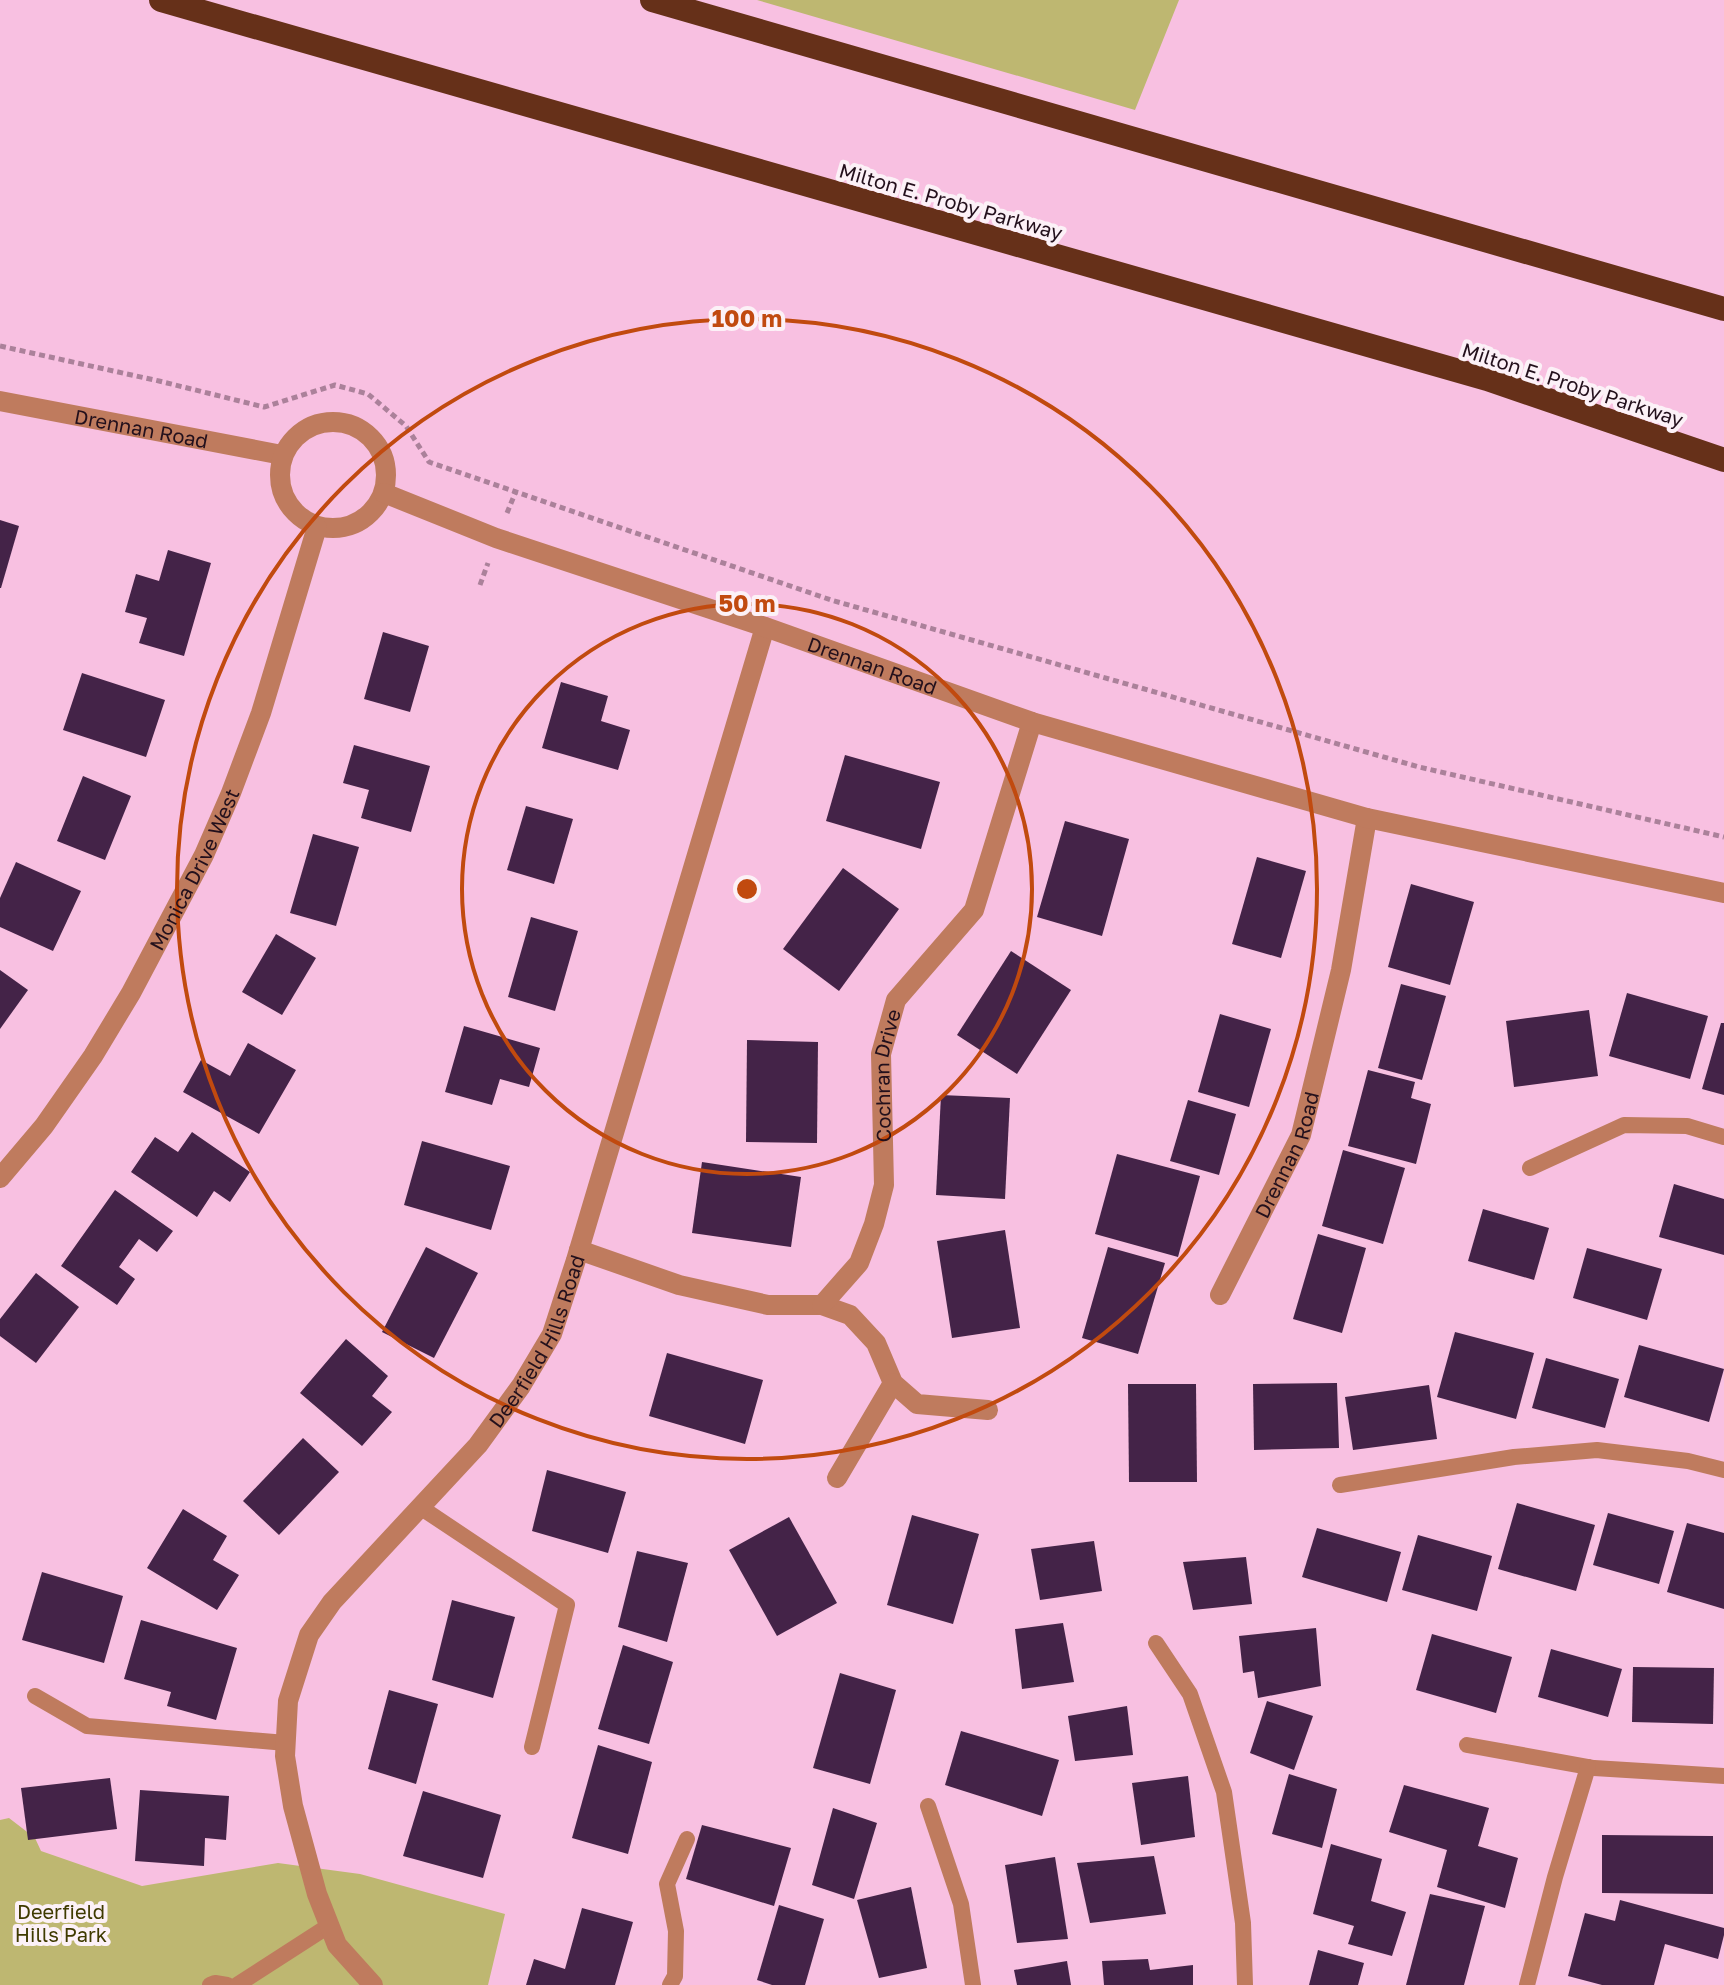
<svg xmlns="http://www.w3.org/2000/svg" width="1724" height="1985" viewBox="0 0 1724 1985" font-family="'Golos Text',sans-serif">
	<rect width="100%" height="100%" fill="#f8c0e1"/>
	<g fill="#beb771">
		<path d="M757 0H1179L1135 110Z"/>
		<path d="M9 1818 35 1838 41 1851 142 1886 278 1863 360 1874 505 1914 488 1985H0V1820Z"/>
	</g>
	<g fill="#442348">
		<path d="M0 520 19 526 1 588H0Z"/>
		<path d="M168 550 211 563 184 656 139 643 147 618 125 612 136 574 159 581Z"/>
		<path d="M383 632 429 646 410 712 364 699Z"/>
		<path d="M82 673 165 700 146 757 63 730Z"/>
		<path d="M561 682 608 696 601 721 630 730 618 770 542 748Z"/>
		<path d="M354 745 430 766 411 832 361 818 369 790 343 783Z"/>
		<path d="M845 755 940 782 921 849 826 821Z"/>
		<path d="M83 776 131 796 105 860 57 841Z"/>
		<path d="M526 806 573 819 554 884 507 870Z"/>
		<path d="M1065 821 1129 839 1102 936 1037 917Z"/>
		<path d="M313 834 359 847 336 926 290 913Z"/>
		<path d="M1257 857 1306 871 1281 958 1232 944Z"/>
		<path d="M16 862 81 891 53 951 0 927V898Z"/>
		<path d="M843 868 899 909 839 991 783 949Z"/>
		<path d="M1411 884 1474 902 1450 985 1388 967Z"/>
		<path d="M531 917 578 931 555 1011 508 997Z"/>
		<path d="M276 934 316 958 282 1015 242 992Z"/>
		<path d="M1011 951 1071 990 1017 1074 957 1035Z"/>
		<path d="M0 970 28 990 0 1029Z"/>
		<path d="M1401 984 1446 996 1422 1080 1378 1068Z"/>
		<path d="M1627 993 1708 1016 1690 1079 1609 1056Z"/>
		<path d="M1589 1010 1598 1076 1514 1087 1506 1021Z"/>
		<path d="M1220 1014 1271 1029 1249 1107 1198 1092Z"/>
		<path d="M1721 1023H1724V1095L1702 1089Z"/>
		<path d="M464 1026 540 1048 529 1087 500 1079 492 1105 445 1092Z"/>
		<path d="M747 1040 818 1042 817 1143 746 1142Z"/>
		<path d="M248 1043 296 1070 259 1134 183 1092 201 1060 230 1076Z"/>
		<path d="M1368 1070 1415 1082 1411 1098 1431 1104 1416 1164 1348 1146Z"/>
		<path d="M941 1095 1010 1098 1005 1199 936 1195Z"/>
		<path d="M1188 1100 1236 1114 1219 1175 1170 1161Z"/>
		<path d="M192 1132 250 1172 230 1202 214 1191 197 1217 131 1172 155 1137 178 1152Z"/>
		<path d="M422 1141 510 1166 491 1230 404 1205Z"/>
		<path d="M1343 1150 1405 1168 1383 1244 1322 1226Z"/>
		<path d="M1117 1154 1200 1176 1178 1257 1095 1234Z"/>
		<path d="M702 1162 801 1177 791 1247 692 1233Z"/>
		<path d="M1674 1184 1724 1199V1255L1659 1237Z"/>
		<path d="M115 1190 173 1231 157 1252 139 1239 119 1267 135 1279 117 1305 61 1266Z"/>
		<path d="M1483 1209 1549 1228 1534 1280 1468 1261Z"/>
		<path d="M1005 1230 1020 1328 952 1338 937 1241Z"/>
		<path d="M1318 1234 1366 1248 1342 1333 1293 1319Z"/>
		<path d="M426 1247 478 1273 434 1358 382 1332Z"/>
		<path d="M1108 1247 1165 1263 1138 1354 1082 1338Z"/>
		<path d="M1587 1248 1662 1269 1647 1320 1573 1298Z"/>
		<path d="M36 1273 79 1307 36 1363 0 1336V1319Z"/>
		<path d="M1455 1332 1534 1353 1516 1419 1437 1397Z"/>
		<path d="M346 1339 388 1376 372 1396 392 1412 362 1446 300 1393Z"/>
		<path d="M1639 1345 1724 1369 1709 1422 1624 1397Z"/>
		<path d="M667 1353 763 1380 745 1444 649 1416Z"/>
		<path d="M1546 1358 1619 1379 1605 1428 1532 1408Z"/>
		<path d="M1337 1383 1339 1448 1254 1450 1253 1384Z"/>
		<path d="M1128 1384H1196L1197 1482H1129Z"/>
		<path d="M1429 1385 1437 1439 1353 1450 1345 1397Z"/>
		<path d="M303 1438 339 1472 279 1535 243 1501Z"/>
		<path d="M547 1470 626 1492 608 1553 532 1531Z"/>
		<path d="M1517 1503 1595 1525 1576 1591 1498 1569Z"/>
		<path d="M183 1509 227 1536 213 1560 239 1575 217 1610 147 1568Z"/>
		<path d="M1608 1513 1674 1531 1659 1584 1593 1565Z"/>
		<path d="M912 1515 979 1534 953 1624 887 1605Z"/>
		<path d="M789 1517 837 1603 777 1636 729 1550Z"/>
		<path d="M1687 1523 1724 1533V1609L1667 1592Z"/>
		<path d="M1317 1528 1401 1552 1387 1602 1302 1577Z"/>
		<path d="M1418 1535 1492 1556 1477 1611 1402 1590Z"/>
		<path d="M1094 1541 1102 1591 1040 1600 1031 1549Z"/>
		<path d="M637 1551 688 1563 667 1642 618 1627Z"/>
		<path d="M1246 1557 1252 1604 1193 1610 1183 1562Z"/>
		<path d="M42 1572 123 1596 104 1663 22 1640Z"/>
		<path d="M452 1600 515 1617 493 1698 432 1680Z"/>
		<path d="M141 1620 237 1648 216 1720 167 1706 171 1692 124 1679Z"/>
		<path d="M1063 1623 1074 1682 1022 1689 1015 1629Z"/>
		<path d="M1316 1628 1321 1686 1258 1698 1254 1671 1243 1673 1239 1636Z"/>
		<path d="M1432 1634 1512 1657 1496 1713 1416 1690Z"/>
		<path d="M623 1645 673 1662 649 1744 598 1729Z"/>
		<path d="M1551 1649 1622 1669 1608 1717 1538 1697Z"/>
		<path d="M1633 1667 1714 1668 1713 1724 1632 1722Z"/>
		<path d="M840 1673 896 1690 870 1784 813 1768Z"/>
		<path d="M389 1690 438 1704 416 1784 368 1769Z"/>
		<path d="M1267 1701 1313 1716 1294 1770 1250 1753Z"/>
		<path d="M1127 1706 1133 1755 1075 1761 1068 1716Z"/>
		<path d="M961 1731 1059 1760 1042 1816 945 1785Z"/>
		<path d="M598 1745 652 1762 628 1854 572 1838Z"/>
		<path d="M1289 1774 1337 1789 1322 1848 1272 1834Z"/>
		<path d="M1188 1776 1195 1837 1141 1845 1132 1783Z"/>
		<path d="M110 1778 117 1829 28 1840 21 1788Z"/>
		<path d="M1404 1785 1489 1808 1478 1846 1518 1858 1505 1908 1437 1887 1447 1850 1389 1832Z"/>
		<path d="M140 1790 229 1796 226 1840 205 1838 204 1866 135 1861Z"/>
		<path d="M423 1791 501 1815 483 1878 403 1856Z"/>
		<path d="M833 1808 877 1823 854 1899 812 1885Z"/>
		<path d="M702 1825 791 1848 774 1906 686 1879Z"/>
		<path d="M1602 1835 1713 1836V1894L1602 1893Z"/>
		<path d="M1331 1844 1382 1859 1371 1901 1406 1912 1392 1956 1348 1944 1354 1926 1313 1914Z"/>
		<path d="M1154 1856 1166 1914 1090 1923 1077 1863Z"/>
		<path d="M1055 1857 1068 1939 1017 1943 1005 1865Z"/>
		<path d="M911 1887 927 1968 879 1978 857 1900Z"/>
		<path d="M1430 1894 1485 1906 1464 1985H1406Z"/>
		<path d="M1620 1900 1724 1928V1935L1718 1959 1665 1944 1654 1985H1602L1568 1976 1585 1913 1615 1921Z"/>
		<path d="M779 1905 824 1919 805 1985H772L757 1980Z"/>
		<path d="M582 1908 633 1922 615 1985H526L534 1959 565 1969Z"/>
		<path d="M1318 1950 1364 1963 1358 1985H1309Z"/>
		<path d="M1148 1959 1150 1970 1193 1965V1985H1104L1102 1961Z"/>
		<path d="M1067 1961 1071 1985H1017L1014 1970Z"/>
	</g>
	<g fill="none" stroke-linecap="round" stroke-linejoin="round">
		<g stroke="#ab819a" stroke-width="5" stroke-dasharray="6 4" stroke-linecap="butt">
			<path d="M0 346 159 381 264 407 335 385 368 394 406 426 429 462 831 600 1419 767 1724 837"/>
			<path d="M507 513 516 491"/>
			<path d="M480 585 488 563"/>
		</g>
		<g stroke="#bf7b5e" stroke-width="16">
			<path d="M1530 1168 1624 1125 1687 1126 1724 1137"/>
			<path d="M1340 1485 1514 1457 1597 1450 1688 1461 1724 1470"/>
			<path d="M420 1507 567 1605 532 1747"/>
			<path d="M1156 1643 1190 1694 1224 1792 1243 1923 1245 1985"/>
			<path d="M35 1696 87 1726 286 1743"/>
			<path d="M1467 1745 1594 1768 1724 1776"/>
			<path d="M928 1806 961 1904 973 1985"/>
			<path d="M210 1985 215 1983 227 1985"/>
			<path d="M237 1985 330 1925"/>
			<path d="M670 1985 675 1976 676 1931 667 1884 687 1839"/>
			<path d="M1527 1985 1555 1877 1588 1767"/>
		</g>
		<g stroke="#bf7b5e" stroke-width="20">
			<path d="M579 1250 679 1285 768 1305H822L850 1315 876 1343 893 1383 917 1404 988 1410"/>
			<path id="s1" d="M1220 1295 1301 1135 1341 970 1367 818"/>
			<path id="s2" d="M822 1305 859 1263 874 1224 884 1185 881 1054 896 1000 974 910 1032 722"/>
			<path d="M837 1478 893 1383"/>
			<path id="s3" d="M373 1985 337 1945 317 1894 293 1806 285 1756 288 1701 309 1635 332 1602 478 1445 521 1386 552 1334 576 1260 765 627"/>
		</g>
		<g stroke="#bf7b5e" stroke-width="20">
			<path id="s4" d="M0 401 282 455"/>
			<circle cx="333" cy="475" r="53"/>
			<path id="s5" d="M384 493 496 538 765 627 1032 722 1367 818 1724 893"/>
			<path id="s6" d="M0 1178 44 1126 93 1056 131 993 204 855 231 793 261 713 317 527"/>
		</g>
		<g stroke="#663019" stroke-width="24">
			<path d="M161 0 1487 379 1724 460"/>
			<path d="M652 0 1724 309"/>
		</g>
	</g>
	<g fill="none" stroke="#c14a0f" stroke-width="4">
		<circle cx="747" cy="889" r="285"/>
		<circle cx="747" cy="889" r="570"/>
	</g>
	<g text-anchor="middle" dominant-baseline="central" stroke-width="8" stroke-linejoin="round" paint-order="stroke">
		<g font-size="20" fill="#23101c" stroke="#fcf1f7">
			<text transform="translate(951 201) rotate(16)">Milton E. Proby Parkway</text>
			<text transform="translate(1573 384) rotate(18)">Milton E. Proby Parkway</text>
			<text stroke="none"><textPath href="#s4" startOffset="144">Drennan Road</textPath></text>
			<text stroke="none"><textPath href="#s5" startOffset="518">Drennan Road</textPath></text>
			<text stroke="none"><textPath href="#s6" startOffset="366">Monica Drive West</textPath></text>
			<text stroke="none"><textPath href="#s2" startOffset="248">Cochran Drive</textPath></text>
			<text stroke="none"><textPath href="#s1" startOffset="156">Drennan Road</textPath></text>
			<text stroke="none"><textPath href="#s3" startOffset="750">Deerfield Hills Road</textPath></text>
		</g>
		<g font-size="20" fill="#3f3a00" stroke="#fcf1f7">
			<text x="61" y="1911">Deerfield<tspan x="61" dy="23">Hills Park</tspan></text>
		</g>
	</g>
	<circle cx="747" cy="889" r="12" fill="#c14a0f" stroke="#fcf1f7" stroke-width="4"/>
	<g font-size="24" text-anchor="middle" font-weight="bold" fill="#c14a0f" stroke="#fcf1f7" stroke-width="8" stroke-linejoin="round" paint-order="stroke">
		<text x="747" y="327">100 m</text>
		<text x="747" y="612">50 m</text>
	</g>
</svg>
